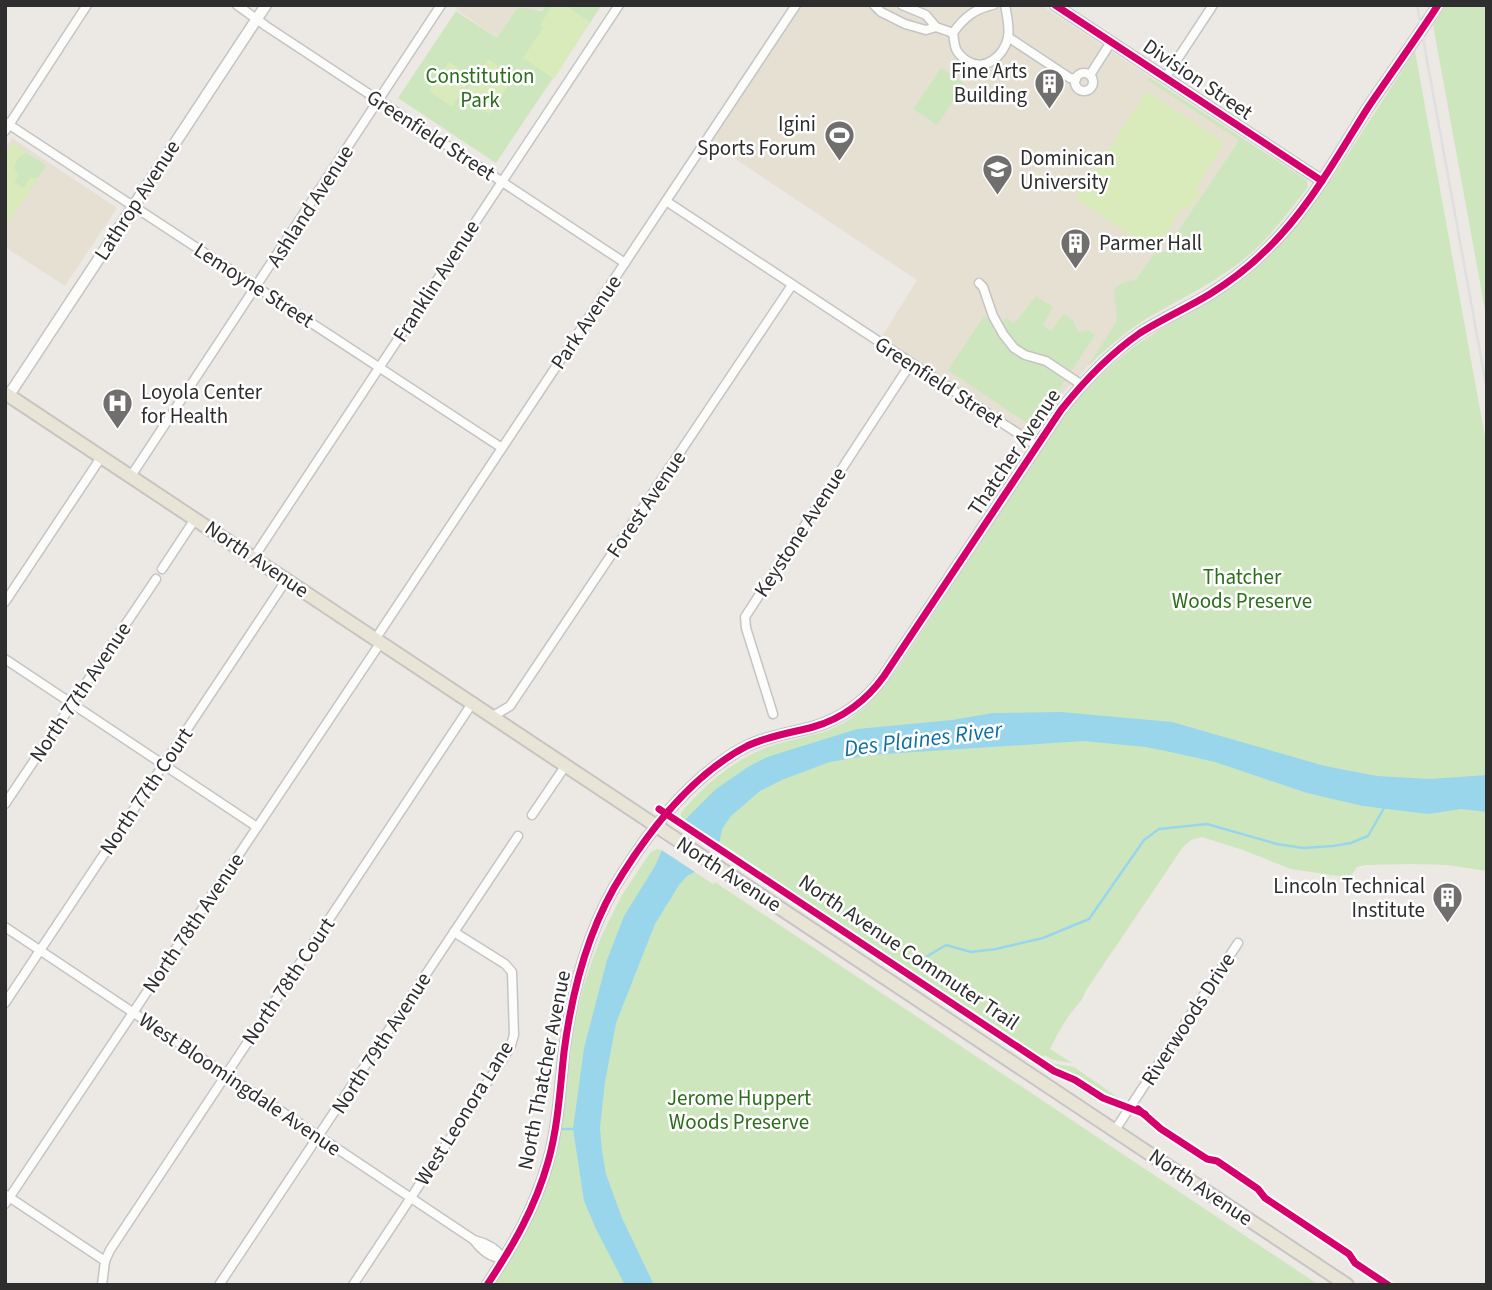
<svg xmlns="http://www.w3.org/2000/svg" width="1492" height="1290" viewBox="0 0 1492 1290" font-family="'Source Sans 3',sans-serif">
	<rect width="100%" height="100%" fill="#ece8e4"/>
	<g fill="#e6e0d3">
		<path d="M458 5H545L543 9 532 10 518 7 497 38 456 9Z"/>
		<path d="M801 5H1041L1241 137 1087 367 1061 395 1034 435H1028L881 338 917 280 710 142Z"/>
		<path d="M12 138 117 208 65 286 5 247V148Z"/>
	</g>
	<g fill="#cee6be">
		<path d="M546 5H602L496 163 398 98 456 11 497 38 518 7 542 11Z"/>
		<path d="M1446 5H1487V321L1433 25Z"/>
		<path d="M1415 51 1487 448V871L1447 865 1412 864 1365 865 1357 867 1349 879 1345 877 1291 869 1243 850 1202 837 1191 840 1183 847 1085 992C1083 999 1080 1002 1076 1007 1065 1019 1057 1035 1050 1049L1072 1063 1053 1060 1044 1055 1043 1057 1055 1064 1074 1067 1123 1101C1104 1103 1088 1086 1072 1077 1061 1071 1051 1066 1041 1060L1040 1061 1055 1072 1074 1081 1099 1097 1096 1101 731 858 733 854 681 820V813C701 788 727 766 756 752 777 742 800 739 823 732 855 722 877 697 896 671L1065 414C1089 385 1115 359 1147 338 1182 314 1221 297 1254 269 1293 237 1320 195 1348 154 1370 119 1393 85 1415 51Z"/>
		<path d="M941 68 965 84 937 125 913 109Z"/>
		<path d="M1149 77 1307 180 1308 187C1287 214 1267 242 1239 263 1212 284 1180 299 1151 316 1127 330 1107 348 1087 367L1117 321 1114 289 1123 282 1136 280 1154 254 1164 252 1239 140 1147 80Z"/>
		<path d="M27 153 46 165 38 178H31L23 188 14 182 19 174 16 172 14 166 19 157Z"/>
		<path d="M1036 296 1053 307 1043 325 1051 331 1064 314 1073 320 1078 332 1089 330 1095 335 1034 428 948 370 984 316 998 325 1007 318 1014 324Z"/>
		<path d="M657 849 662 850 713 884 715 882 1319 1285H493L528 1227 534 1213 558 1139 576 1017 583 988 592 961 601 937 622 895 646 859 651 852Z"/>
	</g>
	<g fill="#d9eabb">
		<path d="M552 5H565L590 22 554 79 523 58 543 28 540 25Z"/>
		<path d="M488 59 514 77 489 114 462 97Z"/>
		<path d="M449 62 472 77 452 107 429 91Z"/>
		<path d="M1147 91 1225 143 1196 188 1201 192 1188 210 1183 207 1154 251 1075 198 1109 147 1111 148 1114 143 1113 142Z"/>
		<path d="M13 143 27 153 19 157 14 166 16 172 19 174 14 182 23 188 31 178H38L5 227V155Z"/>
	</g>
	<path fill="#99d6ec" d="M1061 712 1172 722 1325 766 1377 776 1430 779 1487 775V812L1461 809 1428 814 1363 806 1307 793 1215 762 1175 753 1146 747 1083 741 870 755 830 762 784 779 760 791 731 816 722 829 719 845 695 872 687 876 679 885 655 924 616 1023 605 1082 600 1128 602 1151 606 1174 622 1218 654 1285H625L596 1229 584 1201 573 1129 584 1048 607 960 624 916 655 866 662 850 685 820 716 789 748 767 767 757 857 729 952 720 993 713Z"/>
	<path fill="#ece8e4" d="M681 820 722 847 698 874 660 849Z"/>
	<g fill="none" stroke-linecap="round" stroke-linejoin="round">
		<g stroke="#99d6ec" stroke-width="2.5">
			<path d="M921 960 946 945 971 952 996 949 1043 938 1089 919 1144 840 1159 829 1207 824 1277 844 1303 848 1333 846 1351 843 1368 836 1384 808"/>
			<path d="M562 1129H573"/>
		</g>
		<defs>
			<g id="minor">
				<path d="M237 5 266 26 625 263"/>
				<path d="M874 5 881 12 905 24 926 30 936 27 953 33"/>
				<path d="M902 5 926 15 936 27"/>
				<path d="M993 5C975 9 964 17 953 33 954 38 954 44 956 49 958 54 963 58 967 61 986 72 1003 56 1008 38 1010 27 1007 16 1005 5"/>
				<path d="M1008 37 1070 78 1076 79"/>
				<circle cx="1084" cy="82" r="9"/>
				<path d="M1090 75 1111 42"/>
				<path d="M1165 78 1213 5"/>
				<path d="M5 122 502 448"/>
				<path d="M5 131 87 5"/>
				<path d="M666 201 1037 446"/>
				<path d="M979 283 983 287 993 316 1003 334 1014 348 1025 355 1046 361 1082 385"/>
				<path d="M131 476 441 5"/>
				<path d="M254 557 619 5"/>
				<path d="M162 569 195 519"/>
				<path d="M5 602 102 456"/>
				<path d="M376 638 796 5"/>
				<path d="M5 659 257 827"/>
				<path d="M773 714 746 628 745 617 911 363"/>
				<path d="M493 716 510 706 792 285"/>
				<path d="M5 804 156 579"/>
				<path d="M532 815 566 765"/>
				<path d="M5 927 474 1240C482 1251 490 1257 504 1259"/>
				<path d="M5 1003 287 579"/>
				<path d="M1115 1130 1238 943"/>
				<path d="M6 1195 105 1261"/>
				<path d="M5 1204 381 642"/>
				<path d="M474 1240C487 1243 496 1248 504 1259"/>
				<path d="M102 1285 105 1261 110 1250 473 702"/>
				<path d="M219 1285 518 836"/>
				<path d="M353 1285 510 1048 514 1035 512 972 505 964 454 932"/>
			</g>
			<g id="tertiary">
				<path d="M1055 5 1322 181"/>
				<path d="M9 395 266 5"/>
				<path d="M487 1285C513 1246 535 1208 548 1162 558 1127 560 1089 564 1052 572 990 588 927 623 873 654 824 695 773 747 746 768 736 790 733 813 727 842 719 867 700 884 676L1061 410C1084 381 1110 354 1140 333 1162 319 1187 308 1210 294 1229 282 1248 268 1264 252 1308 211 1337 156 1369 106 1392 72 1416 39 1438 5"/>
			</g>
			<path id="primary" d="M5 393 1347 1285"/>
		</defs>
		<use href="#minor" stroke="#c5c4c5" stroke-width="11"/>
		<use href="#tertiary" stroke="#c5c4c5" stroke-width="13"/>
		<use href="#primary" stroke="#c6c5c4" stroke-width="16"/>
		<use href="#minor" stroke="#fcfcfb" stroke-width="8"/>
		<use href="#tertiary" stroke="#fcfcfb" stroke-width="10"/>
		<use href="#primary" stroke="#e8e4d6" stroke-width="12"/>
		<path stroke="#dfdfe1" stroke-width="2.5" d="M1417 5 1487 390"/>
		<defs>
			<g id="cycleway">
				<path d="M1055 5 1322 181"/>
				<path d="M659 809 1054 1071 1075 1080 1103 1098 1145 1114"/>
				<path d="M1138 1109 1161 1129 1207 1159 1217 1161 1258 1189 1265 1198 1349 1254 1355 1263 1388 1285"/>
				<path d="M487 1285C513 1246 535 1208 548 1162 558 1127 560 1089 564 1052 572 990 588 927 623 873 654 824 695 773 747 746 768 736 790 733 813 727 842 719 867 700 884 676L1061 410C1084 381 1110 354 1140 333 1162 319 1187 308 1210 294 1229 282 1248 268 1264 252 1308 211 1337 156 1369 106 1392 72 1416 39 1438 5"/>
			</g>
		</defs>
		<use href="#cycleway" stroke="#fff" stroke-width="11"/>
		<use href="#cycleway" stroke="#d6006c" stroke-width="7"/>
	</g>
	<defs>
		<symbol id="building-pin" viewBox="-11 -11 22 30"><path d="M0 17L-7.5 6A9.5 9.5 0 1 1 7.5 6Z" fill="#706f6e" stroke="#fff"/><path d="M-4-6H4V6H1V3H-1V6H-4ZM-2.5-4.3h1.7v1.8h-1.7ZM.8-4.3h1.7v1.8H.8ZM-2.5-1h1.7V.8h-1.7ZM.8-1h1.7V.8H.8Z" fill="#fff"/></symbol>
		<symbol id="stadium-pin" viewBox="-11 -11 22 30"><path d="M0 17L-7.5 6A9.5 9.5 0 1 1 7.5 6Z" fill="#706f6e" stroke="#fff"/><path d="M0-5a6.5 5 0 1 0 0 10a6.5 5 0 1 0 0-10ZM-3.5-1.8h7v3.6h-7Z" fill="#fff"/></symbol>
		<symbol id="university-pin" viewBox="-11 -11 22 30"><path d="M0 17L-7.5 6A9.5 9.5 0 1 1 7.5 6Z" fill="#706f6e" stroke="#fff"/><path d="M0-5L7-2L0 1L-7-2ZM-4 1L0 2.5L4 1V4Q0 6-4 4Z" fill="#fff"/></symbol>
		<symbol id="hospital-pin" viewBox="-11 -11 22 30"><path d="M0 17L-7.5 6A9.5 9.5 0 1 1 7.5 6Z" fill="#706f6e" stroke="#fff"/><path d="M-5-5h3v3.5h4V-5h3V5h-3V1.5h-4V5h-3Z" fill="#fff"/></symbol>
	</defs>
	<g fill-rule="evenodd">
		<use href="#building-pin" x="1032" y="66" width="35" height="47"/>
		<use href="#stadium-pin" x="822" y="118" width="35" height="47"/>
		<use href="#university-pin" x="980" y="152" width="35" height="47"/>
		<use href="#building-pin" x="1058" y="226" width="35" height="47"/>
		<use href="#hospital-pin" x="100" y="386" width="35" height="47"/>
		<use href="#building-pin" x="1430" y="880" width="35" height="47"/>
	</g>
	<g text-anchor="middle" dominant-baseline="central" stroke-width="5" stroke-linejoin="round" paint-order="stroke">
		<g font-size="21" fill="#2e2e2e" stroke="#fff" text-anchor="end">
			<text x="1027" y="71">Fine Arts<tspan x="1027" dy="24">Building</tspan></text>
			<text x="816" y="124">Igini<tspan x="816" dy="24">Sports Forum</tspan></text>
			<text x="1020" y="158" text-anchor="start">Dominican<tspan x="1020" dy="24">University</tspan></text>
			<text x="1099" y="243" text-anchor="start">Parmer Hall</text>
			<text x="141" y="392" text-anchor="start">Loyola Center<tspan x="141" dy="24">for Health</tspan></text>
			<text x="1425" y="886">Lincoln Technical<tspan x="1425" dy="24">Institute</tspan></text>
		</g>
		<g font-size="21" fill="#2c6e1b" stroke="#fff">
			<text x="480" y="76">Constitution<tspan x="480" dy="24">Park</tspan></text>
			<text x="1242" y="577">Thatcher<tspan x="1242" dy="24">Woods Preserve</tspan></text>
			<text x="739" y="1098">Jerome Huppert<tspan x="739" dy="24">Woods Preserve</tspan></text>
		</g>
		<g font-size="21" fill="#2e2e2e" stroke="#fff">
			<text transform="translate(1198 79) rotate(34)">Division Street</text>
			<text transform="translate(431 135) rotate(33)">Greenfield Street</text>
			<text transform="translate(137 200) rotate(-57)">Lathrop Avenue</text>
			<text transform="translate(310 206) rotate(-57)">Ashland Avenue</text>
			<text transform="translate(436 281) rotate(-57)">Franklin Avenue</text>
			<text transform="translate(254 285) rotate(33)">Lemoyne Street</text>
			<text transform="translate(586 322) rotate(-56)">Park Avenue</text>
			<text transform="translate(939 382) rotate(33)">Greenfield Street</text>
			<text transform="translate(1014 452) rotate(-56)">Thatcher Avenue</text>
			<text transform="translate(646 504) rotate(-56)">Forest Avenue</text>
			<text transform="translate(800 532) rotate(-57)">Keystone Avenue</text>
			<text transform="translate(257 559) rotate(34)">North Avenue</text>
			<text transform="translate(80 692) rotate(-56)">North 77th Avenue</text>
			<text transform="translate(146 791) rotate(-56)">North 77th Court</text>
			<text transform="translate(729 874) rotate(33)">North Avenue</text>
			<text transform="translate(193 923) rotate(-56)">North 78th Avenue</text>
			<text transform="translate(909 952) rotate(34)">North Avenue Commuter Trail</text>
			<text transform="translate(288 981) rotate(-56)">North 78th Court</text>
			<text transform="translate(1188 1019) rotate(-57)">Riverwoods Drive</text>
			<text transform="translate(381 1043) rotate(-57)">North 79th Avenue</text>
			<text transform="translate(544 1070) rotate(-79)">North Thatcher Avenue</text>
			<text transform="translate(240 1084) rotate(34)">West Bloomingdale Avenue</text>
			<text transform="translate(464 1113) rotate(-58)">West Leonora Lane</text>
			<text transform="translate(1201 1187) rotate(34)">North Avenue</text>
		</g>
		<g font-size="23" font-style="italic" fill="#0d6fa3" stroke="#fff">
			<text transform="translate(923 739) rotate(-7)">Des Plaines River</text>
		</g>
	</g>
	<rect width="1492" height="1290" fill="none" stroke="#2e2e2e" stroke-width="14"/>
</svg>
